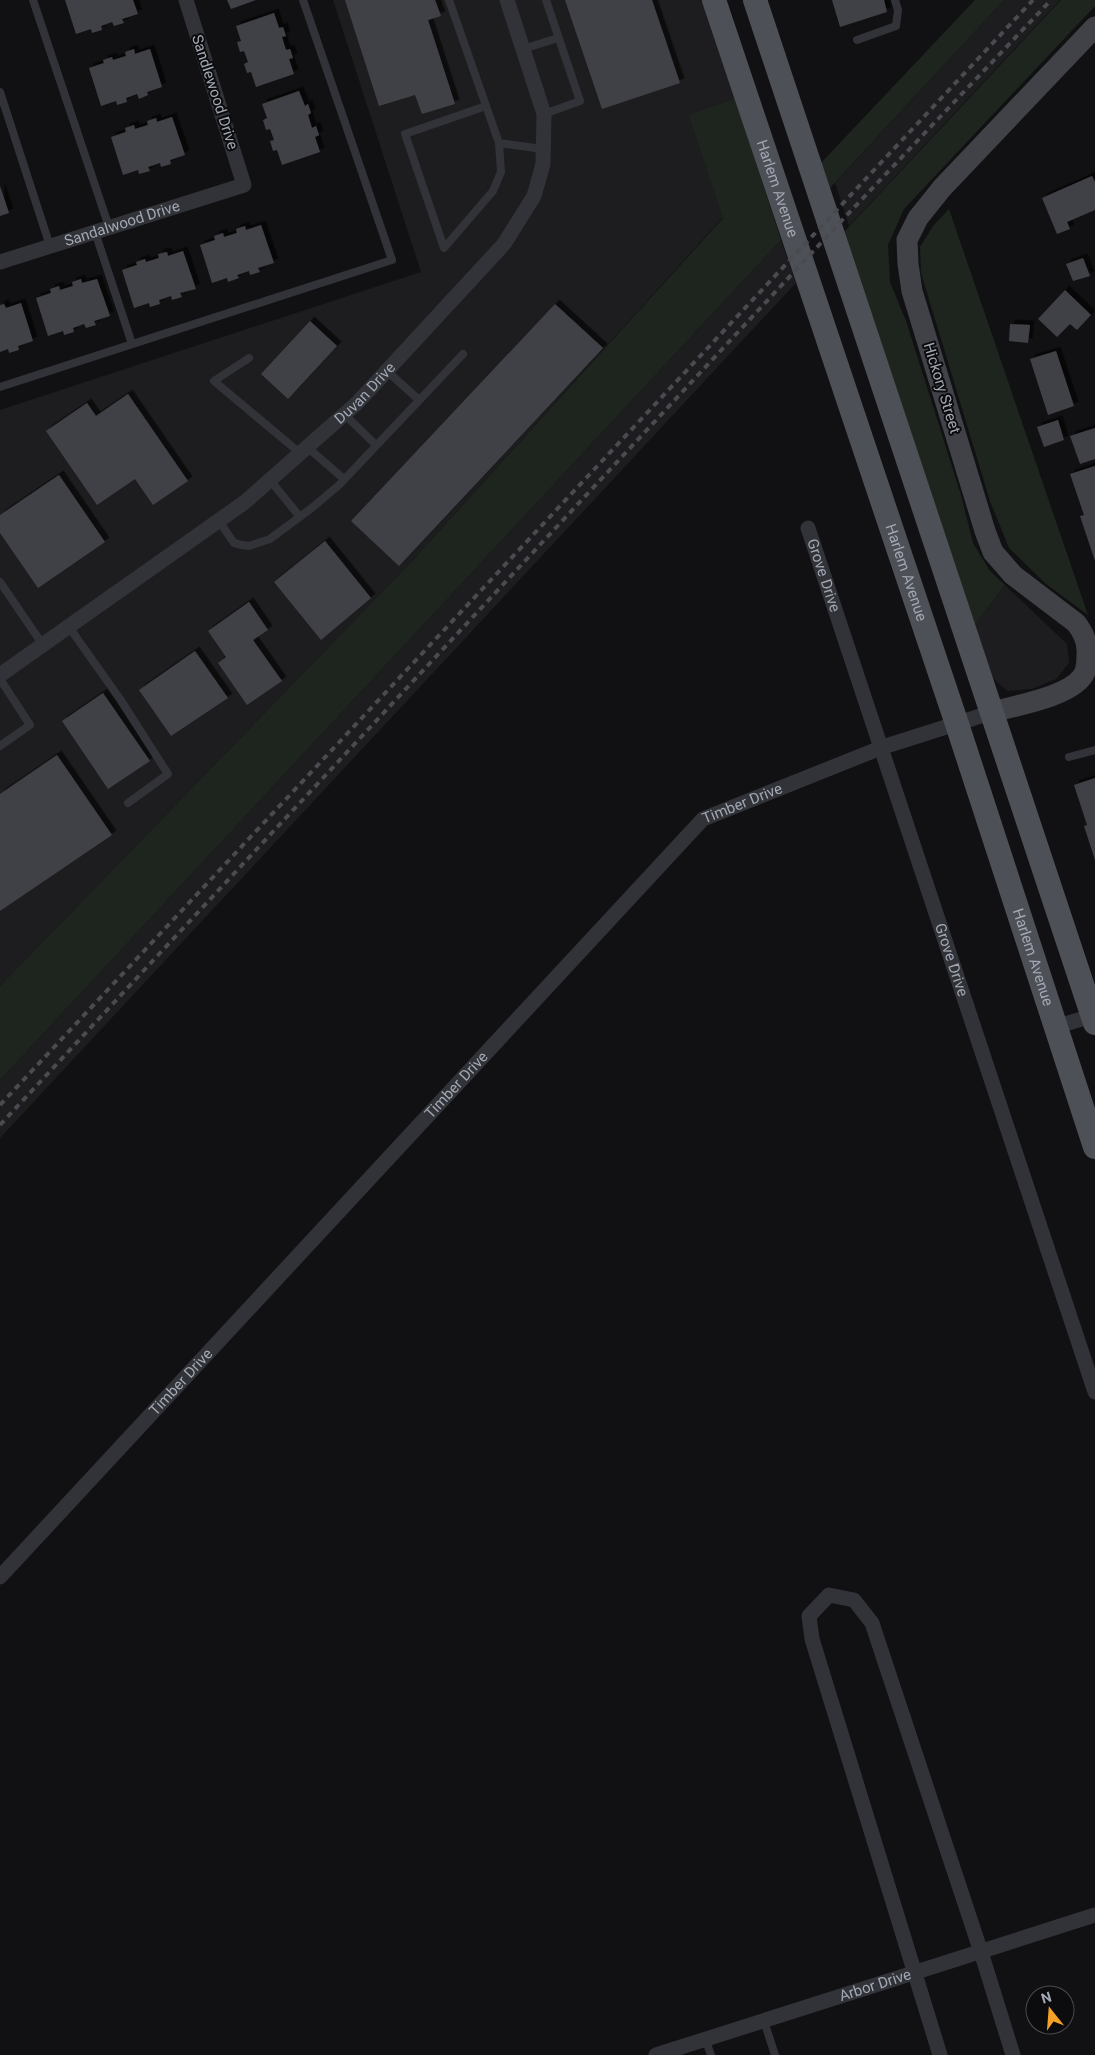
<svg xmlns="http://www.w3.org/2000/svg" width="1095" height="2055" viewBox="0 0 1095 2055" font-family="Roboto,sans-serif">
	<defs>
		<filter id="shadow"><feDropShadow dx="4.5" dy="-4.5" stdDeviation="0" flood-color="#0009"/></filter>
	</defs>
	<rect width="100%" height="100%" fill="#111113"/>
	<g fill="#1d1d20">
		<path d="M333 0H702L735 98 690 115 723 217 413 560 0 986V410L421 272Z"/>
		<path d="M1004 0H1060L849 226 835 183Z"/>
		<path d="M781 240 796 283 0 1138V1080Z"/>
		<path d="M1005 585 1067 644 1069 663 1056 679 1032 689 1008 691 999 684 993 678 974 625Z"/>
	</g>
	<g fill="#1d251e">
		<path d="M975 0H1004L830 188 820 164Z"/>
		<path d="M1061 0H1095V6L904 209 888 245 890 282 906 321 938 422 961 495 973 543 990 571 1005 585 974 625 843 233Z"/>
		<path d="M735 98 781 240 0 1080V986L413 560 723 218 689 115Z"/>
		<path d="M949 209 1088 615 1046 584 1009 548 990 501 921 273 920 247 933 226Z"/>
	</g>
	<g fill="#404146" filter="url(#shadow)">
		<path d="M65 0H133L138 14 122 19 124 23 114 26 112 22 101 26 102 30 92 33 91 29 76 34Z"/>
		<path d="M227 0H256L231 9Z"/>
		<path d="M345 0H435L441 16 428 20 455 104 422 114 415 95 379 106Z"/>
		<path d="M565 0H652L680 83 602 109Z"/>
		<path d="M832 0H884L887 12 840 27Z"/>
		<path d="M274 13 279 28 283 27 286 36 282 37 286 50 290 49 293 58 289 59 294 74 256 87 251 72 247 73 244 64 248 62 244 51 240 52 237 42 241 41 236 26Z"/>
		<path d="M134 49 135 54 150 49 162 87 147 92 148 95 139 99 137 94 126 98 127 102 117 105 116 101 101 106 89 68 104 63 103 60 112 57 113 60 126 56 125 52Z"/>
		<path d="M299 91 305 106 308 104 311 113 308 115 312 128 316 126 319 135 315 137 320 152 282 165 277 150 273 151 270 141 274 140 270 129 266 130 263 120 267 118 262 104Z"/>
		<path d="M172 117 185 155 170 160 171 164 161 167 160 163 148 167 150 171 139 174 138 170 123 175 111 137 126 132 125 128 134 125 135 129 148 125 147 121 156 118 157 122Z"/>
		<path d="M1092 176 1095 182V210L1067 222 1070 229 1057 234 1042 198Z"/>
		<path d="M0 186 9 213 0 216Z"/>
		<path d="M261 225 274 263 258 268 260 272 250 275 249 271 237 275 239 278 228 282 227 278 212 283 200 245 215 240 214 236 223 233 224 237 237 233 236 229 245 226 246 230Z"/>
		<path d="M183 251 196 289 180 293 182 297 172 300 171 296 159 300 160 304 150 307 149 303 134 308 122 270 137 265 136 262 145 259 146 262 159 258 158 254 167 252 168 256Z"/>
		<path d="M1083 258 1090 276 1073 281 1066 264Z"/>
		<path d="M81 279 82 283 97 279 110 316 94 321 96 325 86 328 84 324 73 328 74 332 64 335 63 331 48 336 36 298 51 293 50 289 59 286 60 290 73 286 72 282Z"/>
		<path d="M1065 290 1091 315 1077 330 1070 324 1057 337 1038 319Z"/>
		<path d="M21 303 33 341 18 346 19 350 9 353 8 349 0 352V305L4 304 6 308Z"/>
		<path d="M555 304 603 348 399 566 351 521Z"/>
		<path d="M310 321 337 346 288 399 261 374Z"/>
		<path d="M1010 324 1030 325 1028 343 1009 341Z"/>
		<path d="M1056 351 1074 406 1048 415 1030 359Z"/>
		<path d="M128 394 188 481 153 505 135 479 97 505 46 431 87 403 96 416Z"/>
		<path d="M1058 420 1064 440 1044 447 1037 427Z"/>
		<path d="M1095 428V459L1080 464 1070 436Z"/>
		<path d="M1095 466V561L1080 516 1084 515 1070 474Z"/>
		<path d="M59 475 105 542 38 588 0 533V515Z"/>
		<path d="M325 541 371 598 321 640 274 582Z"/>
		<path d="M249 602 268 630 253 640 282 681 247 705 218 663 226 657 208 631Z"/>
		<path d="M195 651 228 698 171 736 139 690Z"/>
		<path d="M103 693 150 761 108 789 62 721Z"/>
		<path d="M57 755 112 835 0 911V794Z"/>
		<path d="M1095 778V860L1084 826 1087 825 1074 785Z"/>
	</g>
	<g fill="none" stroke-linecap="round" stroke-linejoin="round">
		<g stroke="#323338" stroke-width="8">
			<path d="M33 0 109 227"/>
			<path d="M449 0 499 143 543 149"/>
			<path d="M857 40 896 26 898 10 895 0"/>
			<path d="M523 49 558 38"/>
			<path d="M0 92 50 246"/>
			<path d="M486 106 405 134 444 248 493 191 501 172 499 143"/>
			<path d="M544 114 580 101 546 0"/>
			<path d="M95 232 132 344"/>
			<path d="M249 358 214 381 300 453"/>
			<path d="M387 371 419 400"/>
			<path d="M0 387 392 260 303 0"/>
			<path d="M344 414 376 445"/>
			<path d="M307 447 344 479"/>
			<path d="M270 480 300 517"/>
			<path d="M219 521 234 543 242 545 249 546 270 539 313 507 339 485 463 354"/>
			<path d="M0 582 43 645"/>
			<path d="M69 627 120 699 168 774 128 803"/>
			<path d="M0 679 30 725 0 746"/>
			<path d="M1069 757 1095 750"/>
			<path d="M764 2021 775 2055"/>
			<path d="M705 2038 711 2055"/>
		</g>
		<g stroke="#323338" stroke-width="15">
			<path id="s1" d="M0 262 244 185 186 0"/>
			<path id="s2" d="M808 528 1095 1392"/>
			<path id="s3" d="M0 675 245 502 357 403 504 244 534 196 543 164 544 114 507 0"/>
			<path d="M1055 1027 1095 1015"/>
			<path id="s4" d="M0 1577 703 819 883 747 993 712"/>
			<path id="s5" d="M656 2055 1095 1915"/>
			<path d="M940 2055 812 1639 809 1616 829 1595 854 1600 872 1623 981 1952 1013 2055"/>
		</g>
		<path stroke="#404248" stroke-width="21" d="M993 712C1017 705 1067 697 1082 677 1087 671 1087 663 1087 655 1088 643 1084 633 1076 623L1013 575 993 552 985 531 912 291 908 264 907 240 918 218 942 188 1095 27"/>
		<g stroke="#4e5057" stroke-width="24">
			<path id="s6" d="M714 0 957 724 1095 1147"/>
			<path d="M755 0 1095 1023"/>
		</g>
		<g stroke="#494b51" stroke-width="4" stroke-dasharray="6 5" stroke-linecap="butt">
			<path d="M0 1105 1033 0"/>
			<path d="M0 1125 846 216 1051 0"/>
		</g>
	</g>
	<g text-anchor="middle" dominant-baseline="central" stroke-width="4" stroke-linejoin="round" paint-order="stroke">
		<g font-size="15" fill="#a2a9b4" stroke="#0c0c0e">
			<text transform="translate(215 92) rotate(72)">Sandlewood Drive</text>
			<text stroke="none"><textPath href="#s6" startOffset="199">Harlem Avenue</textPath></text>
			<text stroke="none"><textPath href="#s1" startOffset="128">Sandalwood Drive</textPath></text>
			<text transform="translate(942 388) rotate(73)">Hickory Street</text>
			<text stroke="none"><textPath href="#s3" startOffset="462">Duvan Drive</textPath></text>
			<text stroke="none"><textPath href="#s6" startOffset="604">Harlem Avenue</textPath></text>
			<text stroke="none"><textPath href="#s2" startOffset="50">Grove Drive</textPath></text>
			<text stroke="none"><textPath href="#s4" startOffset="1076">Timber Drive</textPath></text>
			<text stroke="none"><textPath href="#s6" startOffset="1009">Harlem Avenue</textPath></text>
			<text stroke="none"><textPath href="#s2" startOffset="455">Grove Drive</textPath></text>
			<text stroke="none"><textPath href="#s4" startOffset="671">Timber Drive</textPath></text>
			<text stroke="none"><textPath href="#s4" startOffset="266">Timber Drive</textPath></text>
			<text stroke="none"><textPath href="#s5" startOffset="230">Arbor Drive</textPath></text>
		</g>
	</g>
	<g transform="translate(1050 2010) rotate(343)"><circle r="24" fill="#0c0c0e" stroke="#484b50"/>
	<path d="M0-4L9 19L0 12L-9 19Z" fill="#f4a128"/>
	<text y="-8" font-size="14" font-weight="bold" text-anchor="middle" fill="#a2a9b4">N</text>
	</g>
</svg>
